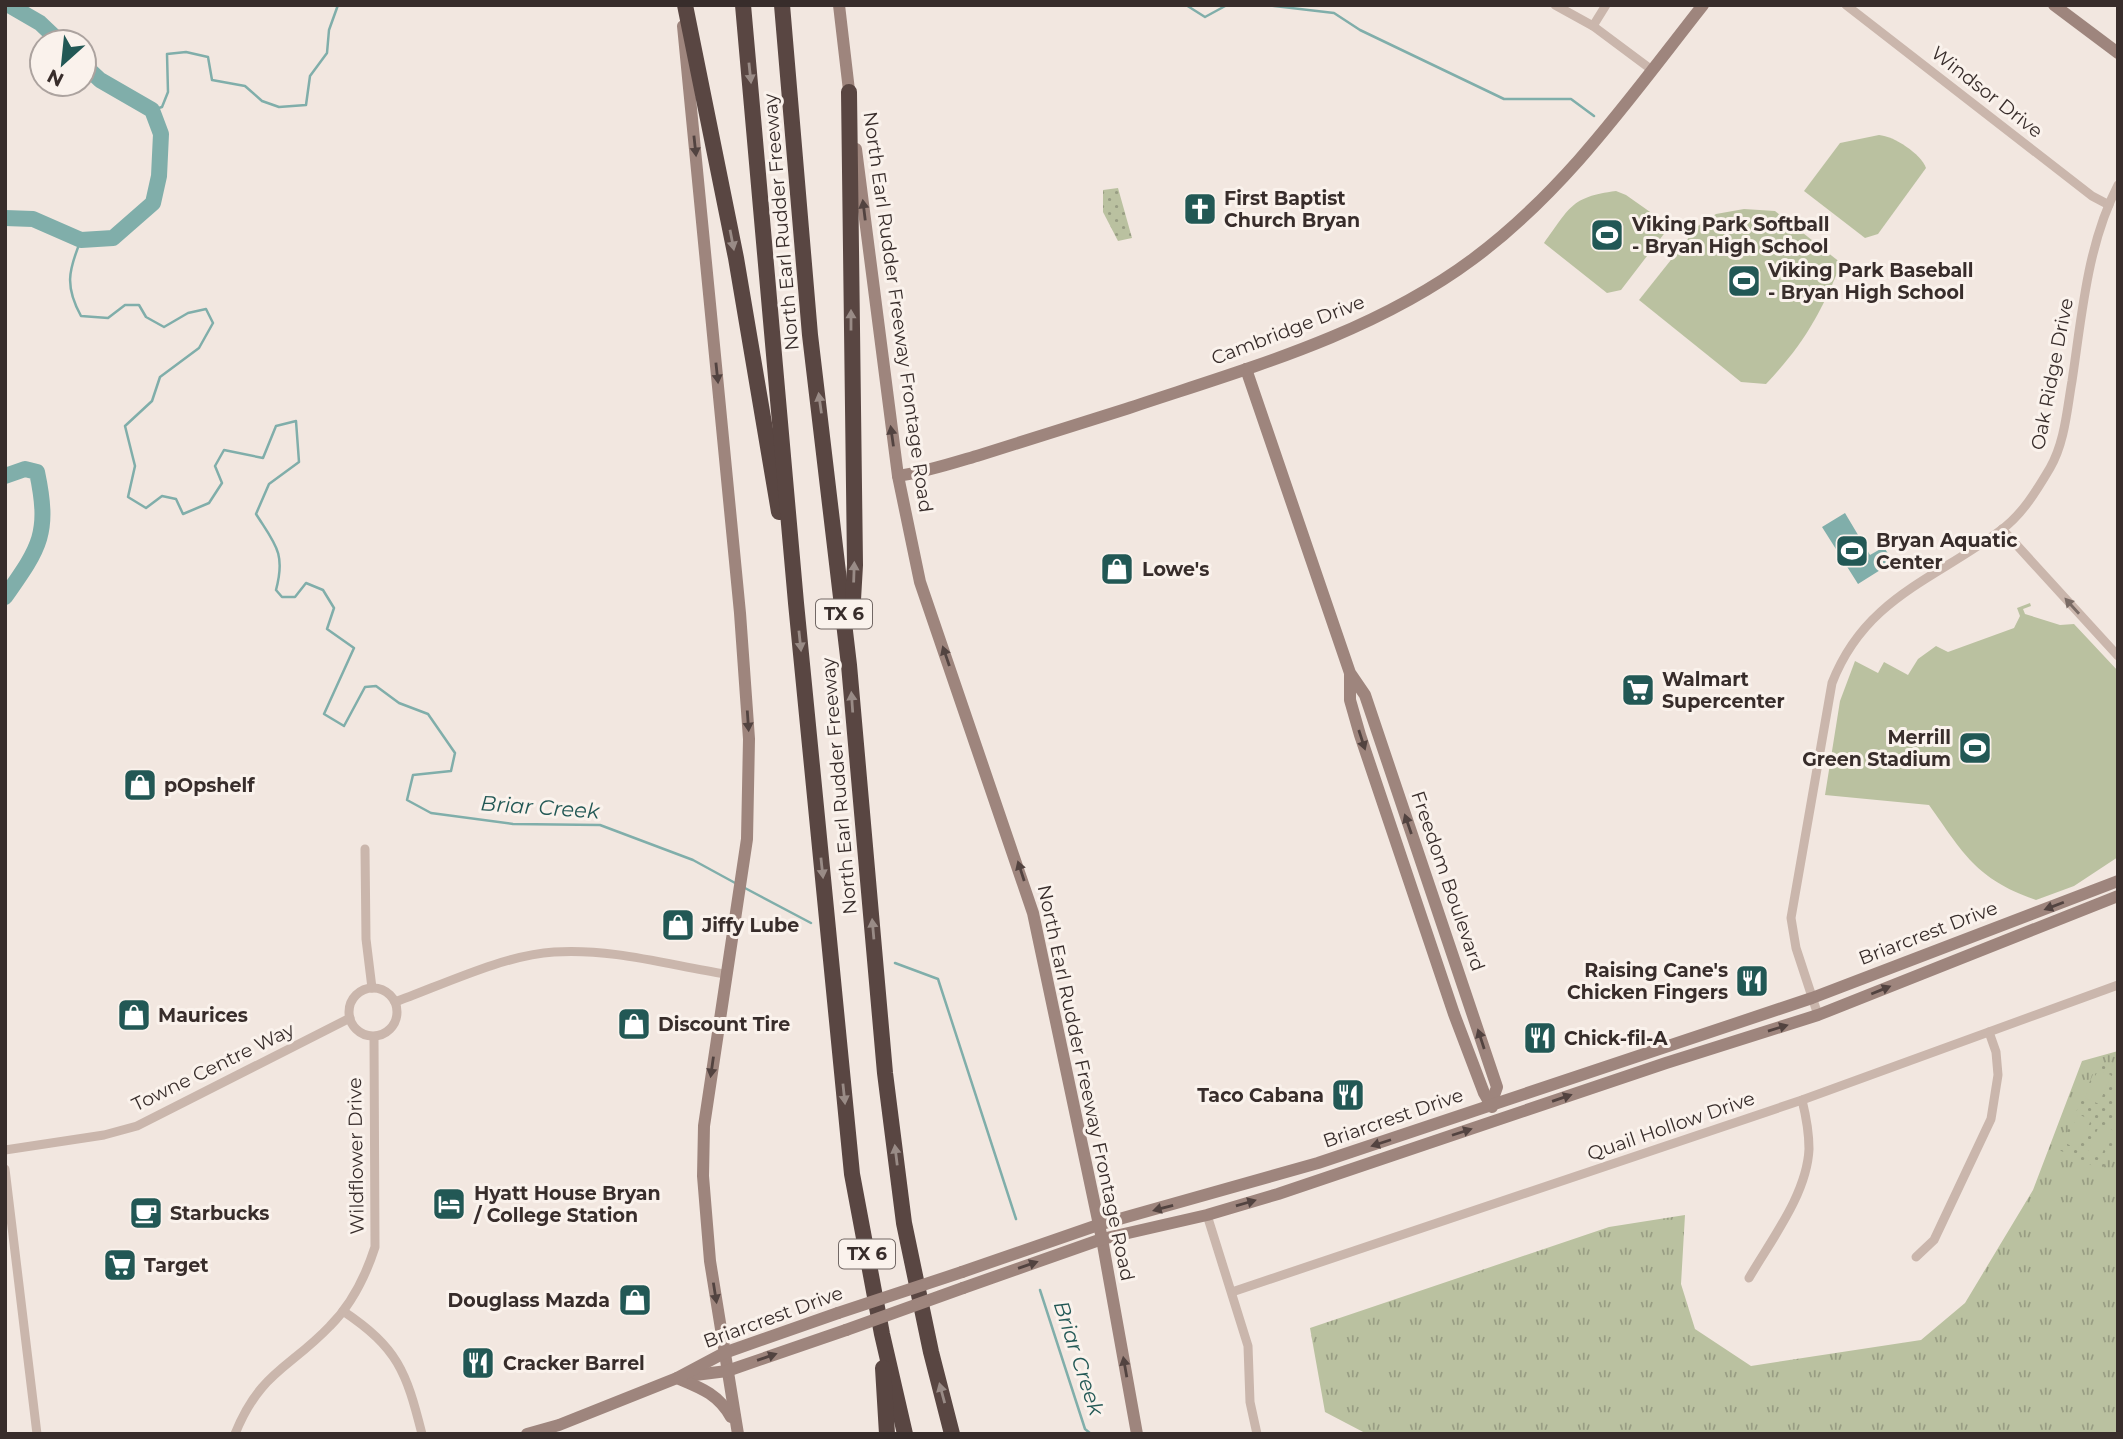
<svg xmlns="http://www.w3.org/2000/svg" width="2123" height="1439" viewBox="0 0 2123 1439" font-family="Montserrat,sans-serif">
	<defs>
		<pattern id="grass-tufts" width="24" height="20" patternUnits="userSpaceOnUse" patternTransform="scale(1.75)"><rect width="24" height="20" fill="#bac1a0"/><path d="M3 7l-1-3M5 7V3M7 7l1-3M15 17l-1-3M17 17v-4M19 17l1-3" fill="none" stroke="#989d83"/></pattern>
		<pattern id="park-dots" width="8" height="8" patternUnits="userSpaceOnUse" patternTransform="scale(1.75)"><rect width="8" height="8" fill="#bac1a0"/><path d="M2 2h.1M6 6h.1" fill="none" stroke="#989d83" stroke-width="1.8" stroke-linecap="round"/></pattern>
	</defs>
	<rect width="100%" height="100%" fill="#f2e7e0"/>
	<path fill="url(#grass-tufts)" d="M2118 1051V1434H1367L1325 1412 1310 1328 1609 1227 1685 1215 1681 1284 1695 1329 1751 1366 1921 1340 1965 1303 2033 1190 2082 1061Z"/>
	<g fill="url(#park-dots)">
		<path d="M1118 188 1132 238 1118 241 1103 212V190Z"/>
		<path d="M2099 1061 2118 1069V1136L2102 1170 2059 1150Z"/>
	</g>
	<g fill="#bac1a0">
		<path d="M1879 135C1894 136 1921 154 1926 168L1878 234 1865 238 1804 191 1840 143Z"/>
		<path d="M1616 191 1626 195 1670 226 1621 290 1607 293 1544 243C1570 208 1570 197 1616 191Z"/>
		<path d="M1744 209 1775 211 1841 263C1822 312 1803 345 1766 384L1741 382 1639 300 1698 226 1716 214Z"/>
		<path d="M2030 603 2031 606 2023 609 2025 614 2060 625 2074 624 2118 671V857L2074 886 2036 900C1976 879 1964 854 1929 805L1825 795 1840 701 1855 661 1878 673 1884 662 1908 675 1918 659 1936 646 1948 652 2014 628 2020 616 2017 608Z"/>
		<path d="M2098 1070 2111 1075 2099 1104 2085 1098Z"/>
		<path d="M2078 1114 2091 1120 2078 1149 2065 1143Z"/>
		<path d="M2100 1124 2113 1130 2100 1158 2087 1153Z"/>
	</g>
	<path fill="#80aeaa" d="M1845 513 1870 555 1884 547 1893 562 1858 584 1822 527Z"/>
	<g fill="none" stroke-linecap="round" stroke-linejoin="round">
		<g stroke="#80aeaa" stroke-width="2.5">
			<path d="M1186 5 1205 17 1227 5"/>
			<path d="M1265 5 1334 13 1360 30 1504 99H1571L1594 116"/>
			<path d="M152 110 162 107 168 92 167 54 186 52 208 57 212 80 245 86 262 101 279 107 306 105 310 76 327 53 329 30 338 5"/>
			<path d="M81 240C68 271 65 287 81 316L108 318 125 305H139L146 317 164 327 188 313 206 309 213 323 199 348 160 377 152 401 125 426 135 466 128 497 146 508 162 496 176 499 183 514 209 503 222 483 215 466 224 450 263 458 276 426 296 421 299 462 269 484 256 514C275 544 286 553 276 590L282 597H295L306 583 323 590 334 608 327 629 354 648 324 714 344 726 365 687 376 686 399 703 428 714 455 753 451 771 413 775 407 800 431 813 513 824 600 825 693 860 737 884"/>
			<path d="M743 887 811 923"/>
			<path d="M895 963 938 979 1016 1219"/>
			<path d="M1040 1290 1085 1429 1091 1434"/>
		</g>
		<g stroke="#80aeaa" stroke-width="16">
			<path d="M9 5 40 23 60 42"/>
			<path d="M5 218 33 219 81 240 113 238 153 203 159 176 161 134 152 110 100 80 84 65"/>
			<path d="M5 476 25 469 37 472C50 534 40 547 5 597"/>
		</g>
		<g stroke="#cab6ac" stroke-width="9">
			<path d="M1555 5 1593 26 1652 70"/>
			<path d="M1846 5 2092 196 2109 205"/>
			<path d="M1593 26 1606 5"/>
			<path d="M2002 529 2118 656"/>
			<path d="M365 849 366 939 372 988"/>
			<circle cx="373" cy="1012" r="24"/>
			<path d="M395 1002C442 985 504 955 554 952 611 948 669 965 725 974"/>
			<path d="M1818 1015 1796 948 1791 918 1832 683C1865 598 1934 580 2001 530 2022 515 2037 490 2050 468 2065 442 2067 409 2072 381 2082 315 2087 245 2118 185"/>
			<path d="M5 1150 104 1135 137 1126 350 1018"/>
			<path d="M5 1169 37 1434"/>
			<path d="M1207 1215 1248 1346 1250 1402 1257 1434"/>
			<path d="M1916 1257 1934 1240 1991 1119 1998 1075 1996 1052 1989 1032"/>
			<path d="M1749 1278C1771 1240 1807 1194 1809 1149 1809 1132 1806 1116 1802 1100"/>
			<path d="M1232 1292 1802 1100 2118 985"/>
			<path d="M343 1311C398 1348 406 1371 422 1434"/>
			<path d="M235 1434C260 1372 289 1369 330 1326 351 1305 366 1275 375 1247L374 1037"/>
		</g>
		<g stroke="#9e857d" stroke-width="12">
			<path d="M839 5 850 99"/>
			<path d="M2054 5 2118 53"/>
			<path d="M683 26 740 613 749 739 747 839 704 1126 703 1176 710 1261 738 1434"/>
			<path d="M856 149 898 476 920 582 1033 913 1102 1239 1137 1434"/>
			<path d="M1246 369 1350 673 1365 695 1497 1087 1491 1104"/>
			<path d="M898 476C926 472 953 463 980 455 1029 440 1077 424 1126 409 1245 369 1371 335 1473 259 1566 190 1632 95 1703 5"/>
			<path d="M1350 674V700L1360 735 1454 1014 1484 1093 1492 1107"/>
			<path d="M962 1272 1098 1225 1318 1163 1812 998 2118 881"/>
			<path d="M963 1288 1102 1239 1207 1215 1278 1194 1666 1063 1818 1015 2118 896"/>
			<path d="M687 1376 727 1371 846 1330"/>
			<path d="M677 1378C701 1388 718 1394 731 1417"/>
			<path d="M527 1434 559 1425 677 1378 724 1353 838 1313"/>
		</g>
		<g stroke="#594642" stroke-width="16">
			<path d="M685 5 736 258 779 512"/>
			<path d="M743 5 796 603 852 1174 882 1334 905 1434"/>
			<path d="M782 5 810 335 849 665 885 1073 904 1223 931 1352 952 1434"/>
			<path d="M849 92 855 565 852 617"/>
			<path d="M883 1368 887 1434"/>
		</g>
		<g stroke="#9e857d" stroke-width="12">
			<path d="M838 1313 962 1272"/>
			<path d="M846 1330 963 1288"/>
		</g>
	</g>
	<defs><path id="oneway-solid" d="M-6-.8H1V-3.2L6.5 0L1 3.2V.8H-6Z" transform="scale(1.75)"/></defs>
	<g fill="#998b86">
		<use href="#oneway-solid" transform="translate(750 73) rotate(84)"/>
		<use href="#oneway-solid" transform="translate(732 240) rotate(79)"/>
		<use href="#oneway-solid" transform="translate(851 320) rotate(-90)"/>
		<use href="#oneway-solid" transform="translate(820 403) rotate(-98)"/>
		<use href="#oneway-solid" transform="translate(854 572) rotate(-88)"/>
		<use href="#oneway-solid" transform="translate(800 641) rotate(84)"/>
		<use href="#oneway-solid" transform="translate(852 702) rotate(-94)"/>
		<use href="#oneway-solid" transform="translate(822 868) rotate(84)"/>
		<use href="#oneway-solid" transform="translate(873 929) rotate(-95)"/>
		<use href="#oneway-solid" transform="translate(844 1094) rotate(84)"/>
		<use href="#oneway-solid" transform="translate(896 1155) rotate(-97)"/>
		<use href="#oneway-solid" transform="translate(942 1393) rotate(-105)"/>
	</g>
	<g fill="#524340">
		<use href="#oneway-solid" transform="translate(695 146) rotate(84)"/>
		<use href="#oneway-solid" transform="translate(864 210) rotate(-97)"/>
		<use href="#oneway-solid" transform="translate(717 373) rotate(84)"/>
		<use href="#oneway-solid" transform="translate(892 436) rotate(-98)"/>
		<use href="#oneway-solid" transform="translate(946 656) rotate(-109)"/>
		<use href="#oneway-solid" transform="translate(748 721) rotate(86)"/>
		<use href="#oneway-solid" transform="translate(1362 740) rotate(72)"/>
		<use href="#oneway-solid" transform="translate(1408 824) rotate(-109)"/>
		<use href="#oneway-solid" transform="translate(1021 871) rotate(-108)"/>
		<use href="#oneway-solid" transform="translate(2054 906) rotate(159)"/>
		<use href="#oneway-solid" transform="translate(1881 990) rotate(-22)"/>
		<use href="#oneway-solid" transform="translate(1778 1028) rotate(-17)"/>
		<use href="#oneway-solid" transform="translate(1481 1039) rotate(-108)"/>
		<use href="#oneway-solid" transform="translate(712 1067) rotate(98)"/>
		<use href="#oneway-solid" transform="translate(1562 1098) rotate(-19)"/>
		<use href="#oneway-solid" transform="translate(1462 1132) rotate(-18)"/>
		<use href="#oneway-solid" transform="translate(1381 1143) rotate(162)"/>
		<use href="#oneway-solid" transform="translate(1246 1203) rotate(-16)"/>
		<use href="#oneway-solid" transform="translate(1163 1208) rotate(165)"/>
		<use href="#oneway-solid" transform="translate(1028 1265) rotate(-19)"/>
		<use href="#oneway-solid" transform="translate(715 1293) rotate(81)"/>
		<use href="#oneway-solid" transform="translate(767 1357) rotate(-19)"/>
		<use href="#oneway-solid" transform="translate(1125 1367) rotate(-100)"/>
	</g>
	<use fill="#7a6b65" href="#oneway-solid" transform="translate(2072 606) rotate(-132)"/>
	<defs>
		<symbol id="church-square" viewBox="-11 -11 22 22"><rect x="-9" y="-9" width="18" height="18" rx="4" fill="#225855" stroke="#faf2ec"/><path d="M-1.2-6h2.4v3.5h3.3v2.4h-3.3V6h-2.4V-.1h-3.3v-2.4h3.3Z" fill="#fff"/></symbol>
		<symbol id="stadium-square" viewBox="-11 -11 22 22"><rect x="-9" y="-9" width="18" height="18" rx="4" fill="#225855" stroke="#faf2ec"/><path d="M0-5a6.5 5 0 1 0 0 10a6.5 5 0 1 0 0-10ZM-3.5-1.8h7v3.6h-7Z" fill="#fff"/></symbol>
		<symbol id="shop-square" viewBox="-11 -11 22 22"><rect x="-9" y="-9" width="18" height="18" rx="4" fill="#225855" stroke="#faf2ec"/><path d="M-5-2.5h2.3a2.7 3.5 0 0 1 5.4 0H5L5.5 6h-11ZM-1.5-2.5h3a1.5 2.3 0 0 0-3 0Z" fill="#fff"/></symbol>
		<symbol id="supermarket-square" viewBox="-11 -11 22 22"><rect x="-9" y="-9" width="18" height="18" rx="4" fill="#225855" stroke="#faf2ec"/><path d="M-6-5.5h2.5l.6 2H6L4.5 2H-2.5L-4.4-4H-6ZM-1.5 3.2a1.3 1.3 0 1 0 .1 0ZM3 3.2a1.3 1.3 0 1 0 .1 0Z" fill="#fff"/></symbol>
		<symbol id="restaurant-square" viewBox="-11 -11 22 22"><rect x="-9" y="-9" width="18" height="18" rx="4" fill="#225855" stroke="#faf2ec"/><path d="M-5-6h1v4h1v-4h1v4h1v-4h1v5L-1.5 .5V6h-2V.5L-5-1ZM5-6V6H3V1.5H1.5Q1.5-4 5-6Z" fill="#fff"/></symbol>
		<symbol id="hotel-square" viewBox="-11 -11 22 22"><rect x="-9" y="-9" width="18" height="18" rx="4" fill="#225855" stroke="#faf2ec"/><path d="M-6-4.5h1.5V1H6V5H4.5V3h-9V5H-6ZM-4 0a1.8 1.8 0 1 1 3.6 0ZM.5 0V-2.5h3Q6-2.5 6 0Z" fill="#fff"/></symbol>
		<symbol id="cafe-square" viewBox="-11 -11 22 22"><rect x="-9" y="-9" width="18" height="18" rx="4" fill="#225855" stroke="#faf2ec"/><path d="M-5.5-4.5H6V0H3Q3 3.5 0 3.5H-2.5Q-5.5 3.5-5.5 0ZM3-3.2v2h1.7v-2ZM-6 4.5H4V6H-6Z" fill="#fff"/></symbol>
	</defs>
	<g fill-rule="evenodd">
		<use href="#church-square" x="1181" y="190" width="38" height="38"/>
		<use href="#stadium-square" x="1588" y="216" width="38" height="38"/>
		<use href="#stadium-square" x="1725" y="262" width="38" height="38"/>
		<use href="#stadium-square" x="1833" y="532" width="38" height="38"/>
		<use href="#shop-square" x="1098" y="550" width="38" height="38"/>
		<use href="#supermarket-square" x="1619" y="671" width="38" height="38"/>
		<use href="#stadium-square" x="1956" y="729" width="38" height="38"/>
		<use href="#shop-square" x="121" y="766" width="38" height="38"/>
		<use href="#shop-square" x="659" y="906" width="38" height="38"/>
		<use href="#restaurant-square" x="1733" y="962" width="38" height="38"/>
		<use href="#shop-square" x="115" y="996" width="38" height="38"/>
		<use href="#shop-square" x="615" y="1005" width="38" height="38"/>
		<use href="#restaurant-square" x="1521" y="1019" width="38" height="38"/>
		<use href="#restaurant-square" x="1329" y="1076" width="38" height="38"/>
		<use href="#hotel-square" x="430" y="1185" width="38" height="38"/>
		<use href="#cafe-square" x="127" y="1194" width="38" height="38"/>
		<use href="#supermarket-square" x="101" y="1246" width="38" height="38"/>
		<use href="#shop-square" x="616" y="1281" width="38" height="38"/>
		<use href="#restaurant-square" x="459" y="1344" width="38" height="38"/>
	</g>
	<g text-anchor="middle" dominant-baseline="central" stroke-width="6" stroke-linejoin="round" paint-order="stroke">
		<g fill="#faf2ec" stroke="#726865" stroke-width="2">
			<rect x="816" y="599.5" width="56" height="29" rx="5"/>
			<rect x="839" y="1239.5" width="56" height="29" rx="5"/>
		</g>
		<g font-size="18" font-weight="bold" fill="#382d2b">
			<text x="844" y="614">TX 6</text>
			<text x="867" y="1254">TX 6</text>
		</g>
		<g font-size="19" fill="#382d2b" stroke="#faf2ec">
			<text transform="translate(1987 92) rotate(38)">Windsor Drive</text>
			<text transform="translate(781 222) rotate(-95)">North Earl Rudder Freeway</text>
			<text transform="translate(898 312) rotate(82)">North Earl Rudder Freeway Frontage Road</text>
			<text transform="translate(1288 330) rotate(-21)">Cambridge Drive</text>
			<text transform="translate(2052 374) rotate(-79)">Oak Ridge Drive</text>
			<text transform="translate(839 786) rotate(-95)">North Earl Rudder Freeway</text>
			<text transform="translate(1448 881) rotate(71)">Freedom Boulevard</text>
			<text transform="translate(1928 933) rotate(-21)">Briarcrest Drive</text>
			<text transform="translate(213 1067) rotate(-26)">Towne Centre Way</text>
			<text transform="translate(1086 1083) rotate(78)">North Earl Rudder Freeway Frontage Road</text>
			<text transform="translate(1393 1118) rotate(-19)">Briarcrest Drive</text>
			<text transform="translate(1671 1126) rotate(-19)">Quail Hollow Drive</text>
			<text transform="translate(356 1156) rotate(-91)">Wildflower Drive</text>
			<text transform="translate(773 1317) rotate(-20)">Briarcrest Drive</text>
		</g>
		<g font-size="19" font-weight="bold" fill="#382d2b" stroke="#faf2ec" text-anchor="start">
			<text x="1224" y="198">First Baptist<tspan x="1224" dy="22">Church Bryan</tspan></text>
			<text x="1632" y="224">Viking Park Softball<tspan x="1632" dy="22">- Bryan High School</tspan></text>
			<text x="1768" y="270">Viking Park Baseball<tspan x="1768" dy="22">- Bryan High School</tspan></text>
			<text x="1876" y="540">Bryan Aquatic<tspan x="1876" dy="22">Center</tspan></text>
			<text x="1142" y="569">Lowe's</text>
			<text x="1662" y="679">Walmart<tspan x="1662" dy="22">Supercenter</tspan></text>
			<text x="1951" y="737" text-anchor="end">Merrill<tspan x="1951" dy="22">Green Stadium</tspan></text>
			<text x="164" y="785">pOpshelf</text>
			<text x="702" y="925">Jiffy Lube</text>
			<text x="1728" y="970" text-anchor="end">Raising Cane's<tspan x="1728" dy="22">Chicken Fingers</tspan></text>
			<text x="158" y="1015">Maurices</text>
			<text x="658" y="1024">Discount Tire</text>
			<text x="1564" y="1038">Chick-fil-A</text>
			<text x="1324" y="1095" text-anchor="end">Taco Cabana</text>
			<text x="474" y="1193">Hyatt House Bryan<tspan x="474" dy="22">/ College Station</tspan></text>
			<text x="170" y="1213">Starbucks</text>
			<text x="144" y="1265">Target</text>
			<text x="610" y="1300" text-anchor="end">Douglass Mazda</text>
			<text x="503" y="1363">Cracker Barrel</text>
		</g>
		<g font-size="21" font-style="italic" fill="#225855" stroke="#faf2ec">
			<text transform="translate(540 807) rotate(4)">Briar Creek</text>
			<text transform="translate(1079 1358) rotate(72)">Briar Creek</text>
		</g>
	</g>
	<rect width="2123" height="1439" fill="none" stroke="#382d2b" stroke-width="14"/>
	<g transform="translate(63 63) rotate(207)"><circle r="33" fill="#faf2ec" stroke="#aca39f" stroke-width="2"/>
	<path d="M0-5L12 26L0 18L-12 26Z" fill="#225855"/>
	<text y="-10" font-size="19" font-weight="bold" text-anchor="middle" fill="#382d2b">N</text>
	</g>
</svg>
